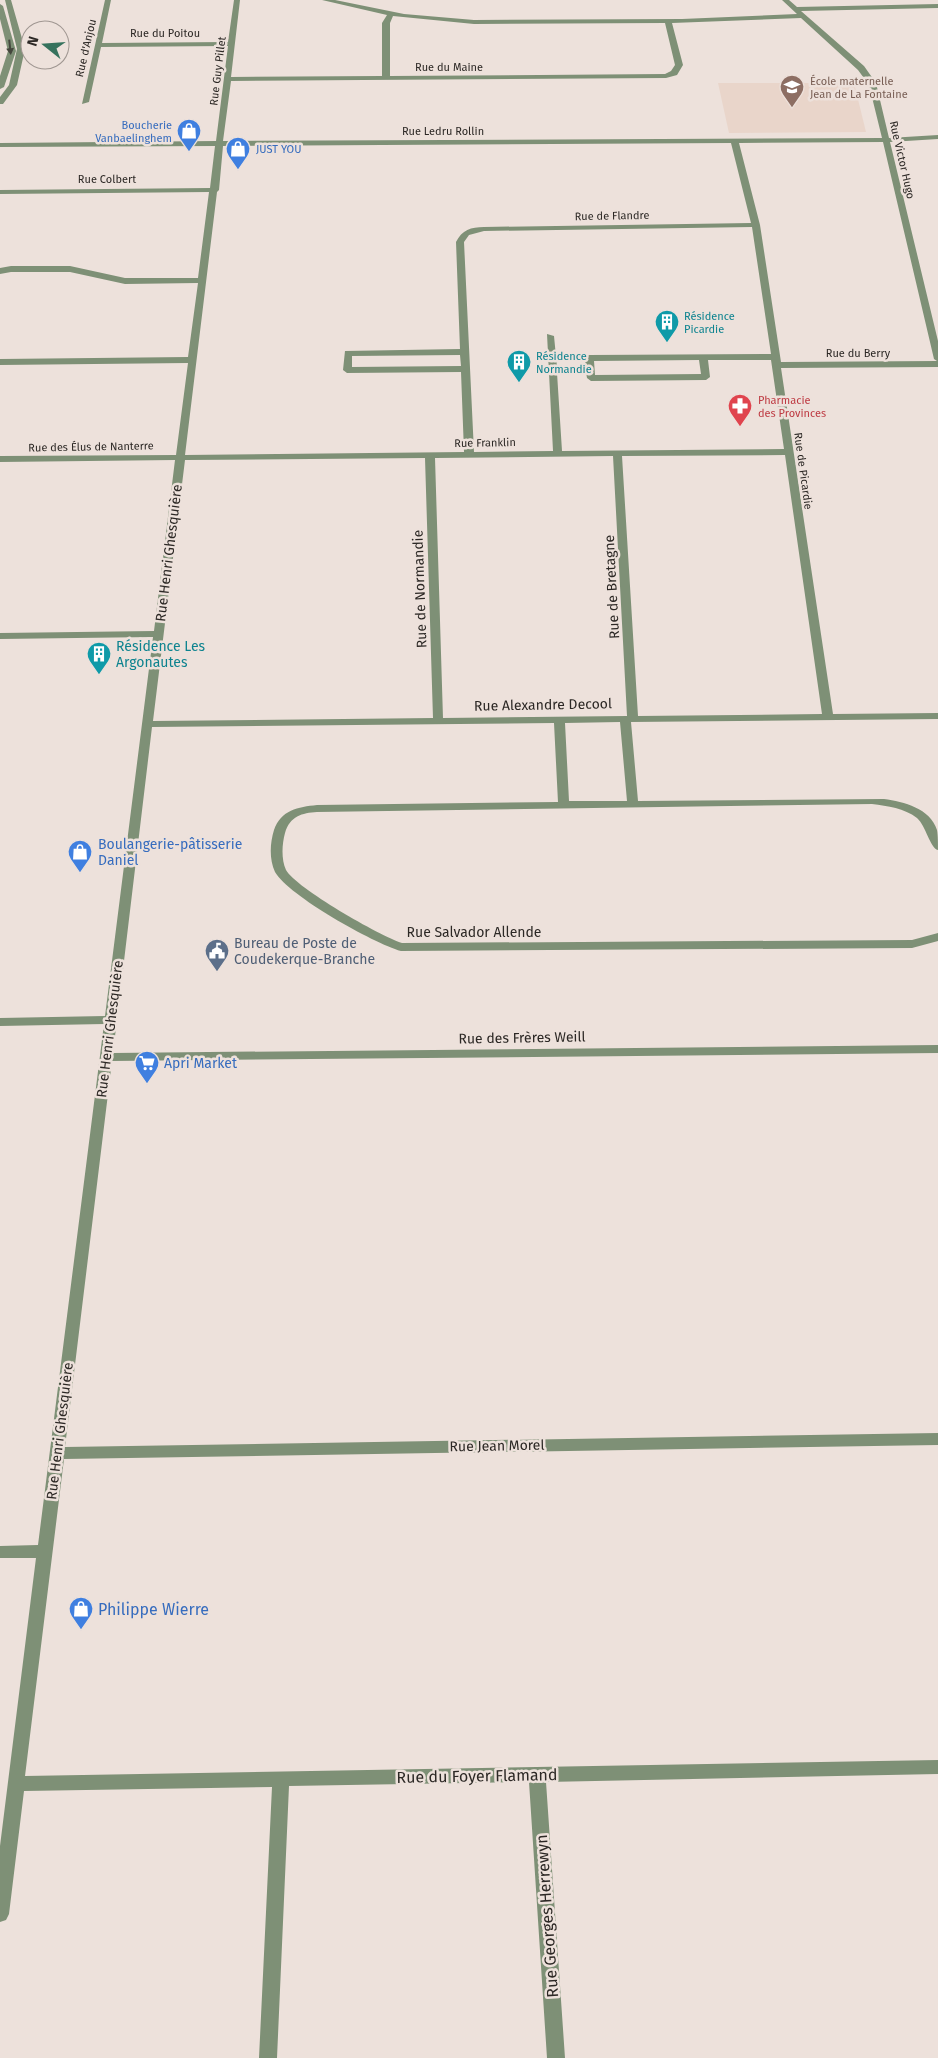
<svg xmlns="http://www.w3.org/2000/svg" width="938" height="2058" viewBox="0 0 938 2058" font-family="'Fira Sans',sans-serif">
	<rect width="100%" height="100%" fill="#ede1db"/>
	<path fill="#e9d5ca" d="M718 83H854L866 132 729 133Z"/>
	<g fill="none" stroke-linecap="round" stroke-linejoin="round">
		<g fill="#7e9076" fill-rule="evenodd">
			<path d="M5 0H11L25 49 17 85 3 104H0V97L9 85 17 49Z"/>
			<path d="M105 0H111L102 43 228 42 234 0H240L231 77 382 76V23L387 15 322 0H335L404 14 474 20 682 19 797 14 782 0H789L797 7 938 4V8L801 11 864 66 876 83 889 138 938 135V139L890 142 938 341V367L781 368 833 714 938 713V719L631 722 638 801 884 799C904 802 930 808 937 830 938 835 938 844 938 850 930 848 926 826 917 818 904 808 888 806 872 804L317 812C302 813 290 816 285 833 282 844 281 859 286 870 296 888 380 936 402 943L912 940 938 933V941L912 948 401 951C373 943 289 896 275 872 269 859 270 843 274 830 281 810 298 807 317 805L558 802 554 723 152 727 113 1053 938 1045V1053L112 1061 65 1447 938 1433V1445L64 1459 25 1776 938 1760V1774L546 1782 565 2058H547L529 1782 289 1786 277 2058H259L272 1787 24 1791 9 1914 6 1920 0 1922V1846L36 1558H0V1546L38 1545 104 1024 0 1026V1018L105 1016 153 637 0 639V633L154 631 175 460 0 462V456L176 455 188 363 0 365V359L188 357 198 283 125 284 70 272H11L0 274V268L11 266H70L125 278H198L209 192 0 194V190L210 188 215 146 0 147V143L216 141 228 46 101 47 89 102 82 104ZM393 16 474 24 665 23 675 65 671 71 665 74 390 76V23ZM801 18 858 70 869 85 882 138 223 141 231 81 666 78 677 75 683 65 672 23ZM883 142 934 359 937 361 781 362 760 225 739 143ZM731 143 751 223 484 227C471 227 462 230 456 242L460 349 345 351 343 370 347 373 461 372 464 452 185 455 217 192 219 190 223 146ZM752 227 771 354 589 355 585 358V366L557 367 554 336 547 334 553 451 474 452 464 242 469 235 484 231ZM460 355 461 366 352 367V356ZM699 360 701 374 595 375 594 361ZM708 360H771L784 449 562 451 557 373 586 372 587 378 591 381 706 380 710 377ZM785 455 822 714 638 716 622 456ZM613 456 627 716 443 718 435 458ZM425 458 433 718 153 721 185 460ZM620 722 627 801H569L565 723Z"/>
			<path d="M0 4 3 6 16 51 4 87 0 89V76L8 51 0 19Z"/>
		</g>
	</g>
	<defs><path id="oneway-solid" d="M-6-.8H1V-3.2L6.5 0L1 3.2V.8H-6Z" transform="scale(1.25)"/></defs>
	<use fill="#45473d" href="#oneway-solid" transform="translate(10 47) rotate(84)"/>
	<defs>
		<symbol id="school-pin" viewBox="-11 -11 22 30"><path d="M0 17L-7.5 6A9.5 9.5 0 1 1 7.5 6Z" fill="#8d6e63" stroke="#ede1db"/><path d="M0-5L7-2L0 1L-7-2ZM-4 1L0 2.5L4 1V4Q0 6-4 4Z" fill="#fff"/></symbol>
		<symbol id="shop-pin" viewBox="-11 -11 22 30"><path d="M0 17L-7.5 6A9.5 9.5 0 1 1 7.5 6Z" fill="#3f7fe0" stroke="#ede1db"/><path d="M-5-2.5h2.3a2.7 3.5 0 0 1 5.4 0H5L5.5 6h-11ZM-1.5-2.5h3a1.5 2.3 0 0 0-3 0Z" fill="#fff"/></symbol>
		<symbol id="building-pin" viewBox="-11 -11 22 30"><path d="M0 17L-7.5 6A9.5 9.5 0 1 1 7.5 6Z" fill="#0f9aa8" stroke="#ede1db"/><path d="M-4-6H4V6H1V3H-1V6H-4ZM-2.5-4.3h1.7v1.8h-1.7ZM.8-4.3h1.7v1.8H.8ZM-2.5-1h1.7V.8h-1.7ZM.8-1h1.7V.8H.8Z" fill="#fff"/></symbol>
		<symbol id="pharmacy-pin" viewBox="-11 -11 22 30"><path d="M0 17L-7.5 6A9.5 9.5 0 1 1 7.5 6Z" fill="#e0444e" stroke="#ede1db"/><path d="M-2-6h4v4h4v4h-4v4h-4v-4h-4v-4h4Z" fill="#fff"/></symbol>
		<symbol id="civic-pin" viewBox="-11 -11 22 30"><path d="M0 17L-7.5 6A9.5 9.5 0 1 1 7.5 6Z" fill="#5c6f8a" stroke="#ede1db"/><path d="M-.6-6.5H3V-4.5H.6V-3L4-1V1h2V6H-6V1h2V-1L-.6-3ZM-1.2 2.5V6h2.4V2.5Z" fill="#fff"/></symbol>
		<symbol id="supermarket-pin" viewBox="-11 -11 22 30"><path d="M0 17L-7.5 6A9.5 9.5 0 1 1 7.5 6Z" fill="#3f7fe0" stroke="#ede1db"/><path d="M-6-5.5h2.5l.6 2H6L4.5 2H-2.5L-4.4-4H-6ZM-1.5 3.2a1.3 1.3 0 1 0 .1 0ZM3 3.2a1.3 1.3 0 1 0 .1 0Z" fill="#fff"/></symbol>
	</defs>
	<g fill-rule="evenodd">
		<use href="#school-pin" x="778" y="73" width="28" height="38"/>
		<use href="#shop-pin" x="175" y="117" width="28" height="38"/>
		<use href="#shop-pin" x="224" y="135" width="28" height="38"/>
		<use href="#building-pin" x="653" y="308" width="28" height="38"/>
		<use href="#building-pin" x="505" y="348" width="28" height="38"/>
		<use href="#pharmacy-pin" x="726" y="392" width="28" height="38"/>
		<use href="#building-pin" x="85" y="640" width="28" height="38"/>
		<use href="#shop-pin" x="66" y="838" width="28" height="38"/>
		<use href="#civic-pin" x="203" y="937" width="28" height="38"/>
		<use href="#supermarket-pin" x="133" y="1049" width="28" height="38"/>
		<use href="#shop-pin" x="67" y="1595" width="28" height="38"/>
	</g>
	<g text-anchor="middle" dominant-baseline="central" stroke-width="5" stroke-linejoin="round" paint-order="stroke">
		<g font-size="11" fill="#2c2825" stroke="#ede1db">
			<text x="165" y="33">Rue du Poitou</text>
			<text transform="translate(86 48) rotate(-77)">Rue d'Anjou</text>
			<text x="449" y="67">Rue du Maine</text>
			<text transform="translate(218 71) rotate(-83)">Rue Guy Pillet</text>
			<text x="443" y="131">Rue Ledru Rollin</text>
			<text transform="translate(902 160) rotate(77)">Rue Victor Hugo</text>
			<text x="107" y="179">Rue Colbert</text>
			<text transform="translate(612 216) rotate(-1)">Rue de Flandre</text>
			<text x="858" y="353">Rue du Berry</text>
			<text transform="translate(485 443) rotate(-1)">Rue Franklin</text>
			<text transform="translate(91 447) rotate(-1)">Rue des Élus de Nanterre</text>
			<text transform="translate(803 471) rotate(82)">Rue de Picardie</text>
		</g>
		<g font-size="11" fill="#785e54" stroke="#ede1db" text-anchor="start">
			<text x="810" y="81">École maternelle<tspan x="810" dy="13">Jean de La Fontaine</tspan></text>
		</g>
		<g font-size="11" fill="#366cbe" stroke="#ede1db" text-anchor="end">
			<text x="172" y="125">Boucherie<tspan x="172" dy="13">Vanbaelinghem</tspan></text>
			<text x="256" y="149" text-anchor="start">JUST YOU</text>
		</g>
		<g font-size="11" fill="#0d838f" stroke="#ede1db" text-anchor="start">
			<text x="684" y="316">Résidence<tspan x="684" dy="13">Picardie</tspan></text>
			<text x="536" y="356">Résidence<tspan x="536" dy="13">Normandie</tspan></text>
		</g>
		<g font-size="11" fill="#be3a42" stroke="#ede1db" text-anchor="start">
			<text x="758" y="400">Pharmacie<tspan x="758" dy="13">des Provinces</tspan></text>
		</g>
		<g font-size="14" fill="#2c2825" stroke="#ede1db">
			<text transform="translate(169 553) rotate(-83)">Rue Henri Ghesquière</text>
			<text transform="translate(612 587) rotate(-93)">Rue de Bretagne</text>
			<text transform="translate(420 589) rotate(-92)">Rue de Normandie</text>
			<text transform="translate(543 705) rotate(-1)">Rue Alexandre Decool</text>
			<text x="474" y="932">Rue Salvador Allende</text>
			<text transform="translate(110 1029) rotate(-83)">Rue Henri Ghesquière</text>
			<text transform="translate(522 1038) rotate(-1)">Rue des Frères Weill</text>
			<text transform="translate(60 1431) rotate(-83)">Rue Henri Ghesquière</text>
			<text transform="translate(497 1446) rotate(-1)">Rue Jean Morel</text>
		</g>
		<g font-size="14" fill="#0d838f" stroke="#ede1db" text-anchor="start">
			<text x="116" y="646">Résidence Les<tspan x="116" dy="16">Argonautes</tspan></text>
		</g>
		<g font-size="14" fill="#366cbe" stroke="#ede1db" text-anchor="start">
			<text x="98" y="844">Boulangerie-pâtisserie<tspan x="98" dy="16">Daniel</tspan></text>
			<text x="164" y="1063">Apri Market</text>
		</g>
		<g font-size="14" fill="#4e5e75" stroke="#ede1db" text-anchor="start">
			<text x="234" y="943">Bureau de Poste de<tspan x="234" dy="16">Coudekerque-Branche</tspan></text>
		</g>
		<g font-size="16" fill="#366cbe" stroke="#ede1db" text-anchor="start">
			<text x="98" y="1609">Philippe Wierre</text>
		</g>
		<g font-size="16" fill="#2c2825" stroke="#ede1db">
			<text transform="translate(477 1776) rotate(-1)">Rue du Foyer Flamand</text>
			<text transform="translate(547 1916) rotate(-94)">Rue Georges Herrewyn</text>
		</g>
	</g>
	<g transform="translate(45 45) rotate(287)"><circle r="24" fill="#ede1db" stroke="#a09792"/>
	<path d="M0-4L9 19L0 12L-9 19Z" fill="#36725d"/>
	<text y="-8" font-size="14" font-weight="bold" text-anchor="middle" fill="#2c2825">N</text>
	</g>
</svg>
